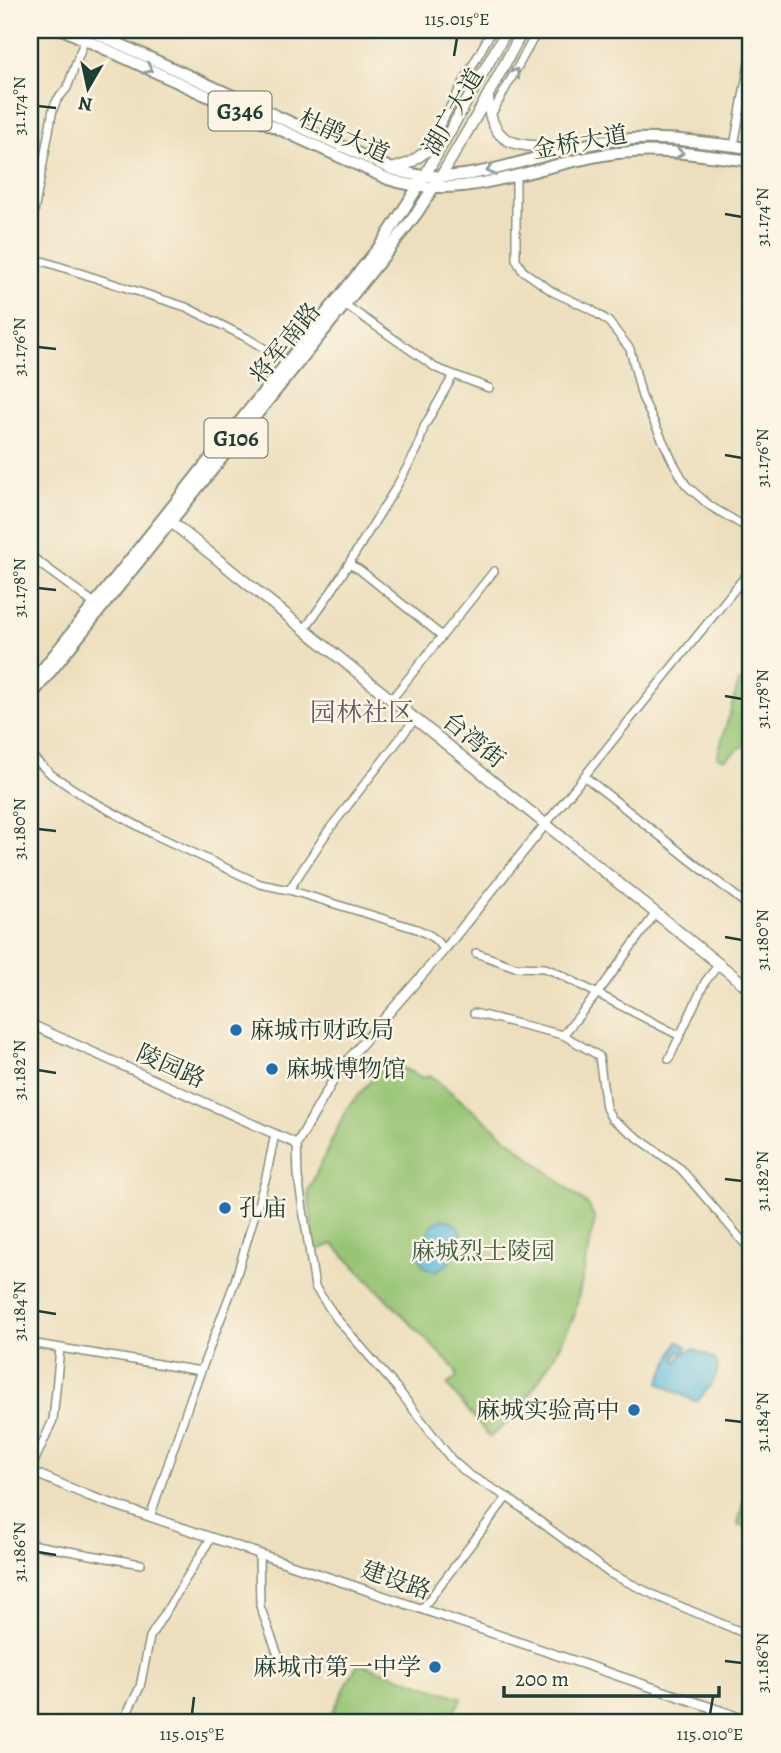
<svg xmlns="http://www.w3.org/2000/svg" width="781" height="1753" viewBox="0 0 781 1753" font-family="Alegreya,'Noto Serif SC',serif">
	<rect width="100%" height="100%" fill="#fcf5e5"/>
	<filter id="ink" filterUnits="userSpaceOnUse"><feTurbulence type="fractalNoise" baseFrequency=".0143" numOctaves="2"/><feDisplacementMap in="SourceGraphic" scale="14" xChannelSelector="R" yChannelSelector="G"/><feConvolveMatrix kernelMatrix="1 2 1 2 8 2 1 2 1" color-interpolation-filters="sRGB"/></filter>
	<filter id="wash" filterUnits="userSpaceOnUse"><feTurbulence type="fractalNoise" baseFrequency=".00686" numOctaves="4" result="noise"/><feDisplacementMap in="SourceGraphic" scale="28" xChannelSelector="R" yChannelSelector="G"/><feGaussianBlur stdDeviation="1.57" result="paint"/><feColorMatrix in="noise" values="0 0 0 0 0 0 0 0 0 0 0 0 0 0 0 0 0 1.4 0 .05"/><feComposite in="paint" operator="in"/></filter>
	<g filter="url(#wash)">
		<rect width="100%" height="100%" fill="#eddfbe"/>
		<g fill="#96c473" stroke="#5a8054" stroke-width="2">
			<path d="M751 680V740L725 759 717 757 739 681Z"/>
			<path d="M388 1061 423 1078 430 1075 589 1206 595 1219 574 1317 554 1356 528 1397 506 1424 490 1437 447 1385 457 1377 455 1369 333 1244 315 1251 308 1191 347 1108Z"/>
			<path d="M744 1498 751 1499V1530L738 1525Z"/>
			<path d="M358 1663 462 1698 447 1723H327Z"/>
		</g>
		<g fill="#5fbcdd" stroke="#3f7c88" stroke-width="2">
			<path d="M440 1220C450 1219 458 1224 461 1233L448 1264 436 1271 424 1267 419 1256 431 1226Z"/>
			<path d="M678 1341 687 1346 686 1349 678 1353 675 1360 678 1362 683 1353 693 1349C700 1352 710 1355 715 1360 726 1371 705 1391 698 1401H694L659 1383Z"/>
		</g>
	</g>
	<g filter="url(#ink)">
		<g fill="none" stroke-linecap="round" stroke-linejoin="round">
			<defs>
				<g id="minor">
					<path d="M491 115 538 30"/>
					<path d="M734 146 751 52"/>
					<path d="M427 149 492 30"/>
					<path d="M516 175V259L522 270 553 292 590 309 608 321 630 349 642 397 672 460 686 485 710 506 751 530"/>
					<path d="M30 234 53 109 57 100 67 88 85 39"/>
					<path d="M30 257 186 307 247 338 287 362"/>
					<path d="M344 304 436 368 489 388"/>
					<path d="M349 564 360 570 442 636"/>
					<path d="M304 630 333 589 395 489 417 450 424 427 453 376"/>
					<path d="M391 700 494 571"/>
					<path d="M30 755 52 775 90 800 153 834 260 884 289 890 417 929 431 936 445 949"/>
					<path d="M584 776 751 908"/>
					<path d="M545 825 751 569"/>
					<path d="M289 890 328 831 415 719"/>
					<path d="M476 953 515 967 545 968 555 972 680 1036"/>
					<path d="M474 1013 563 1035 599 1056 606 1108 612 1119 681 1169 751 1251"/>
					<path d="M563 1035 598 993 655 914"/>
					<path d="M669 1059 705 982 719 964"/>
					<path d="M297 1144 298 1177 315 1287 337 1319 396 1387 452 1460 468 1474 507 1497 609 1573 656 1596 751 1636"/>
					<path d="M30 1343 201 1371"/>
					<path d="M30 1471 53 1420 60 1348"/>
					<path d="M150 1517 191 1397 234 1284 266 1177 275 1134"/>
					<path d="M30 1544 141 1564"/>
					<path d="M259 1554 260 1606 278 1655"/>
					<path d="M422 1609 507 1497"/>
					<path d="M122 1723 140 1687 150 1637 211 1538"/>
					<path d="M708 1723 713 1708"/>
				</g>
				<g id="tertiary">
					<path d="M30 556 95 604"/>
					<path d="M30 1024 297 1144 339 1070 445 949 545 825"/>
					<path d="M30 1471 89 1496 751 1721"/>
				</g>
				<g id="secondary">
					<path d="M488 96C490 153 524 145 569 147"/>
					<path d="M392 169 410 163 446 137"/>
					<path d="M424 177 507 30"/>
					<path d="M440 178 481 108 523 30"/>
					<path d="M170 521 751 990"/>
				</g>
				<g id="trunk">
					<path d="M64 30 388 179C466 205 541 161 618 153 663 148 707 156 751 161"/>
					<path d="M89 30 392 169C463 193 531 153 601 142 652 134 701 142 751 148"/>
					<path d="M30 685 383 242 421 182"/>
					<path d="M30 697 391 247 417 213 436 183"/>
				</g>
			</defs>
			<use href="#minor" stroke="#868e79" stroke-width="10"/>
			<use href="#tertiary" stroke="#868e79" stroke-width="11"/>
			<use href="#secondary" stroke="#868e79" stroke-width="13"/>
			<use href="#trunk" stroke="#868e79" stroke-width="14"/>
			<use href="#minor" stroke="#fff" stroke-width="7"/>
			<use href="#tertiary" stroke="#fff" stroke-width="8"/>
			<use href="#secondary" stroke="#fff" stroke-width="10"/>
			<use href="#trunk" stroke="#fff" stroke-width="10"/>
		</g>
		<defs><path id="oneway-chevron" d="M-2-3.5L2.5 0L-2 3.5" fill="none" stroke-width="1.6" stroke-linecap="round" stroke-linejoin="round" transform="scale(1.75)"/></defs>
		<g stroke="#8f9e9a">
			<use href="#oneway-chevron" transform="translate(148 69) rotate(25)"/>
			<use href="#oneway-chevron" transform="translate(515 73) rotate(-62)"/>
			<use href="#oneway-chevron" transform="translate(679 153) rotate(5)"/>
			<use href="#oneway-chevron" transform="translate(491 170) rotate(166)"/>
		</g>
	</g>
	<path fill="none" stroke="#1f3d34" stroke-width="2.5" d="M454 56 457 38M38 106 56 108M725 214 742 217M38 347 56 349M725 455 742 458M38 588 56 590M725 696 742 699M38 829 56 831M725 937 742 940M38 1070 56 1073M725 1179 742 1181M38 1311 56 1314M725 1420 742 1422M38 1552 56 1555M725 1661 742 1663M192 1714 194 1697M710 1714 713 1697"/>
	<g fill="#1f6fb2" stroke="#fcf5e5" stroke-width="2.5">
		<circle cx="236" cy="1030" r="7"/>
		<circle cx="272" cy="1069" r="7"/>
		<circle cx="225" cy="1208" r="7"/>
		<circle cx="634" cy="1410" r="7"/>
		<circle cx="435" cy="1667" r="7"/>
	</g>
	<g text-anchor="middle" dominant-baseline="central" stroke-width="5" stroke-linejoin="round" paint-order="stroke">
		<g fill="#fcf5e5" stroke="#617469" stroke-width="2">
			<rect x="208.5" y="91.5" width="63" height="39" rx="5"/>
			<rect x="204.5" y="418.5" width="63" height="39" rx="5"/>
		</g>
		<g font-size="23" font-weight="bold" fill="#1f3d34">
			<text x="240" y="111">G346</text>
			<text x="236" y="438">G106</text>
		</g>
		<g font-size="24" fill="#1f3d34" stroke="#fcf5e5">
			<text transform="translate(453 112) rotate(-60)">湖广大道</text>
			<text transform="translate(344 136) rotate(24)">杜鹃大道</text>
			<text transform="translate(580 142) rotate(-10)">金桥大道</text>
			<text transform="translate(285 343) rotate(-51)">将军南路</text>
			<text transform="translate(474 740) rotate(39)">台湾街</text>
			<text transform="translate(171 1066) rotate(24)">陵园路</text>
			<text transform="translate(396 1580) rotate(19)">建设路</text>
		</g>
		<g font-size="24" fill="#1f3d34" stroke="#fcf5e5" text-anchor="start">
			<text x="250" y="1030">麻城市财政局</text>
			<text x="286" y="1069">麻城博物馆</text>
			<text x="239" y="1208">孔庙</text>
			<text x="620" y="1410" text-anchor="end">麻城实验高中</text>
			<text x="421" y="1667" text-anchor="end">麻城市第一中学</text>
		</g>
		<g font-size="24" fill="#3d5f44" stroke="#fcf5e5">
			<text x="483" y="1251">麻城烈士陵园</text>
		</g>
		<g font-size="26" fill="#605c65" stroke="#fcf5e5">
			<text x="362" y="712">园林社区</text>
		</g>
	</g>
	<rect width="781" height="1753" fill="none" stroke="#fcf5e5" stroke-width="77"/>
	<g transform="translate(88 88) rotate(189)" stroke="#fcf5e5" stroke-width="5" paint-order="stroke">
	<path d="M0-5L12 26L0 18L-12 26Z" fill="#1f3d34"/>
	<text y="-10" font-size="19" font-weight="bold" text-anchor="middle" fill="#1f3d34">N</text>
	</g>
	<path d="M504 1686v10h215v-10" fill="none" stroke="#1f3d34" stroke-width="3.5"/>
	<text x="515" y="1686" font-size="21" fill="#1f3d34" stroke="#fcf5e5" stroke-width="5" paint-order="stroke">200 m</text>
	<rect x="38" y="38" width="704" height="1676" fill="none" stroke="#1f3d34" stroke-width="2.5"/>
	<g font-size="18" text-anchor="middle" fill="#1f3d34">
		<text x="457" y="25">115.015°E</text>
		<text transform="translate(19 106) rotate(-90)" y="6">31.174°N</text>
		<text transform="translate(762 217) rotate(-90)" y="6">31.174°N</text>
		<text transform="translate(19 347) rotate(-90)" y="6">31.176°N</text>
		<text transform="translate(762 458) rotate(-90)" y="6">31.176°N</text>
		<text transform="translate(19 588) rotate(-90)" y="6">31.178°N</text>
		<text transform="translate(762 699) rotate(-90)" y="6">31.178°N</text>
		<text transform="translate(19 829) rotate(-90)" y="6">31.180°N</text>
		<text transform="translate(762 940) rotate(-90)" y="6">31.180°N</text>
		<text transform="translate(19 1070) rotate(-90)" y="6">31.182°N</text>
		<text transform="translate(762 1181) rotate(-90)" y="6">31.182°N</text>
		<text transform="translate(19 1311) rotate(-90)" y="6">31.184°N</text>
		<text transform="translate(762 1422) rotate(-90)" y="6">31.184°N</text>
		<text transform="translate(19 1552) rotate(-90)" y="6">31.186°N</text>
		<text transform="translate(762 1663) rotate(-90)" y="6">31.186°N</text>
		<text x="192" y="1740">115.015°E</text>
		<text x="710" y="1740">115.010°E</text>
	</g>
</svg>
